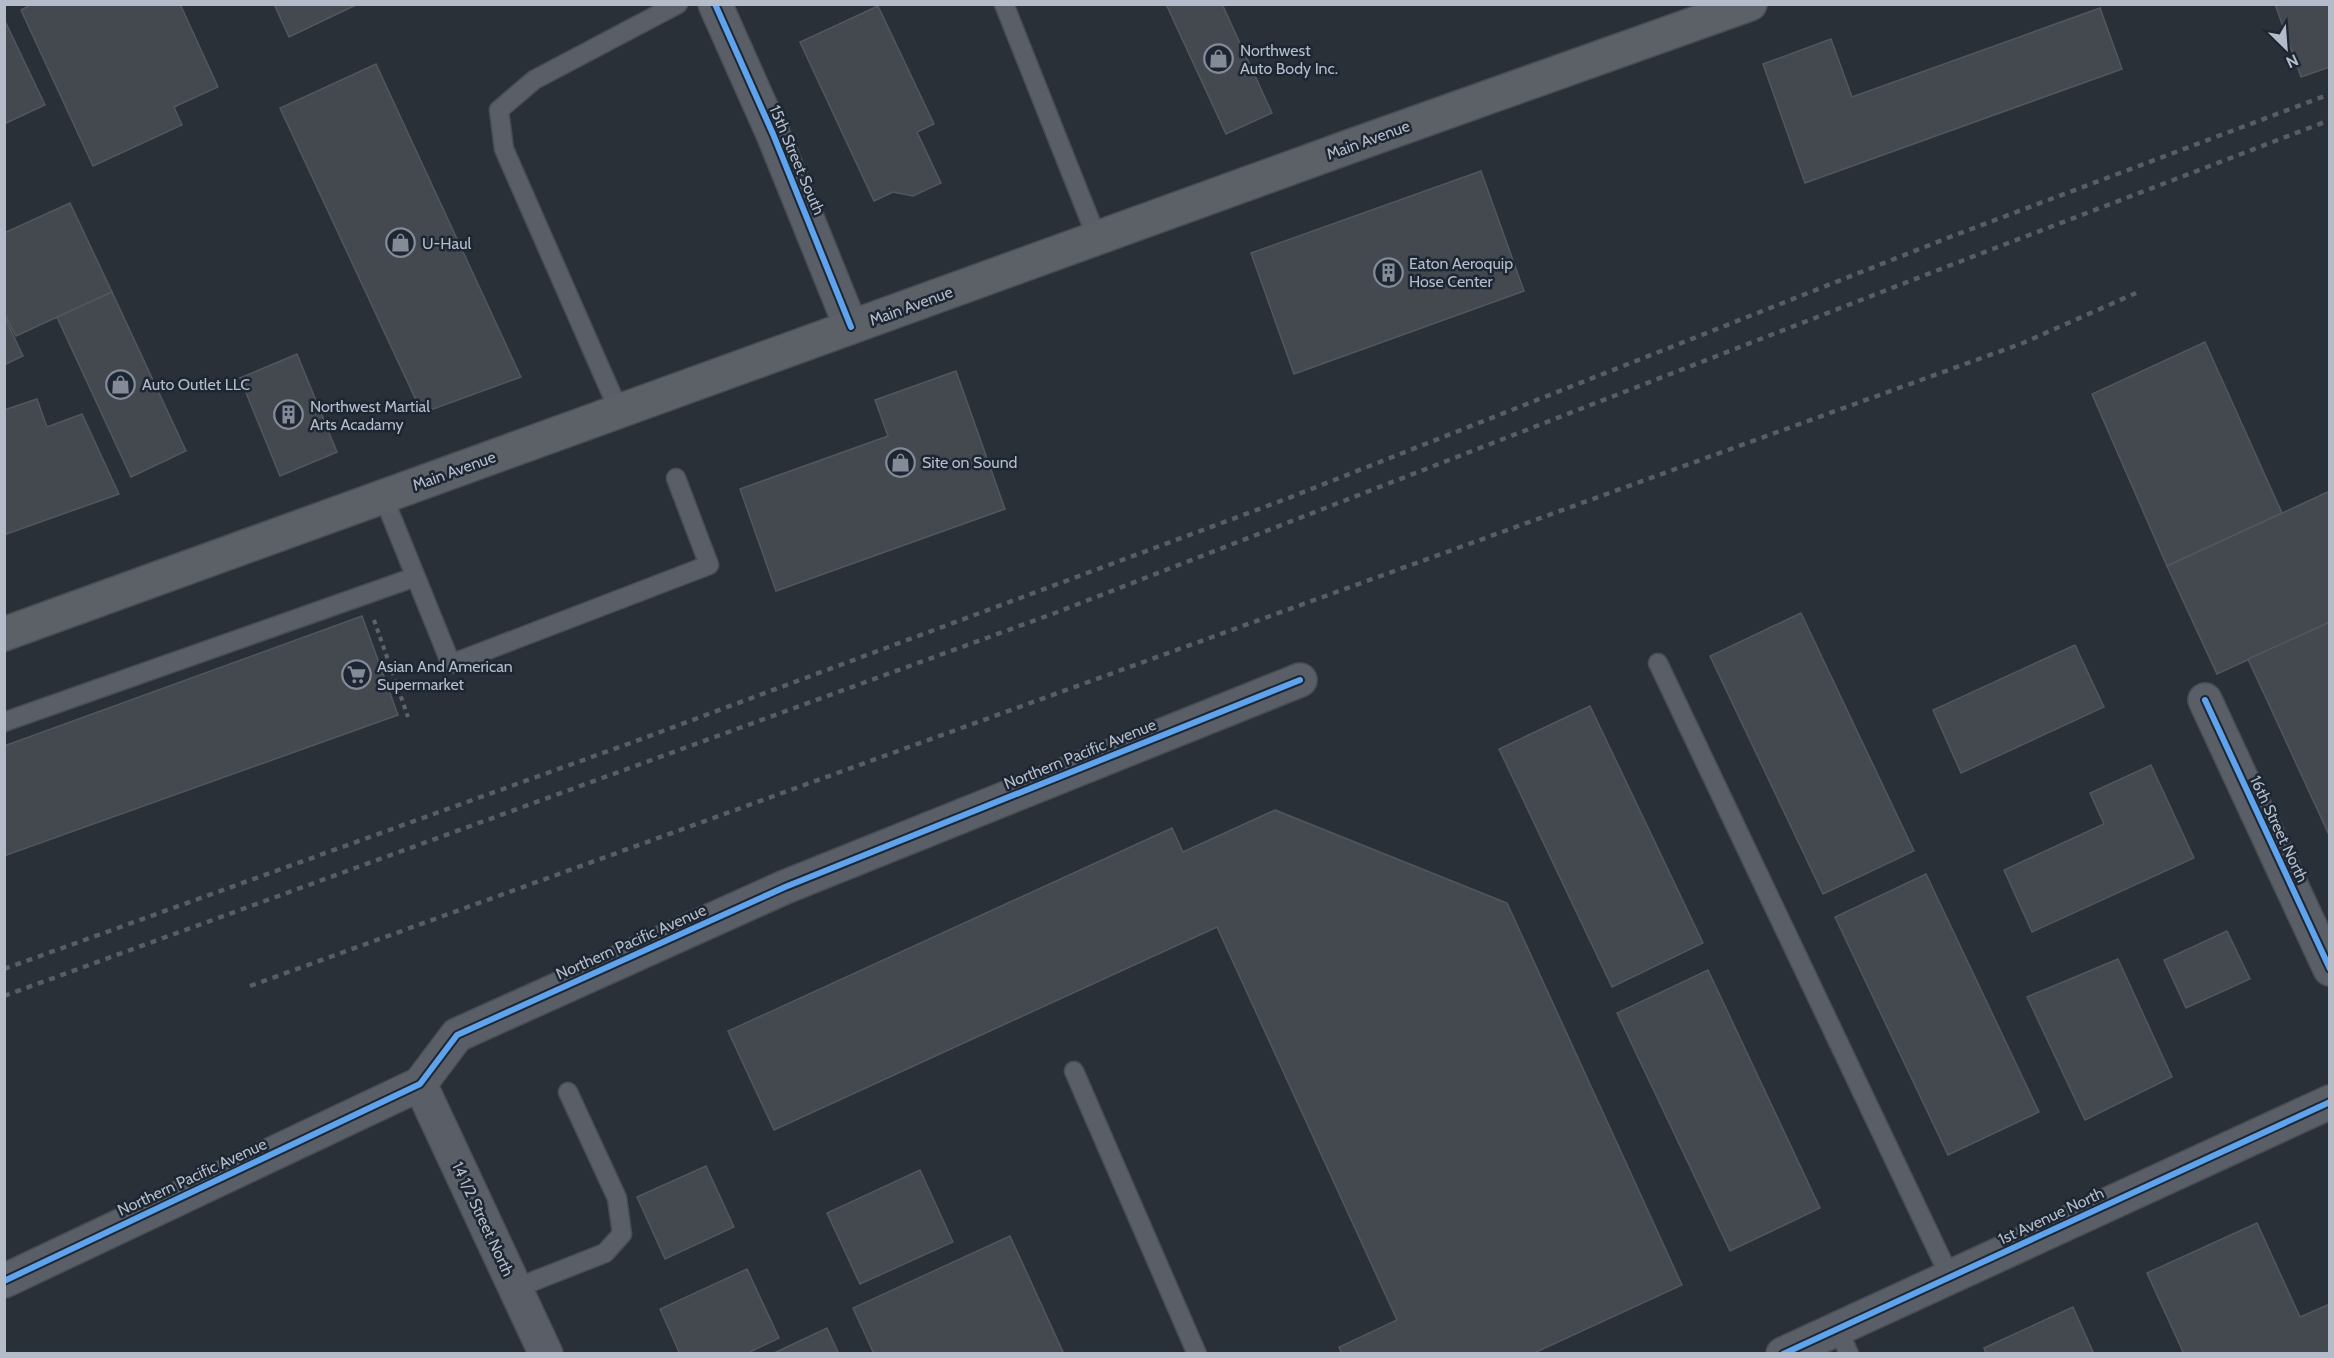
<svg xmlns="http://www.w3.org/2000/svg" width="2334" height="1358" viewBox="0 0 2334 1358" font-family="Cabin,sans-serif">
	<rect width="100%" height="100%" fill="#2a3038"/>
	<g fill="#444950" stroke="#52575f" stroke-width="1.5">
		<path d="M32 4H180L218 87 174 107 182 125 93 166 21 10Z"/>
		<path d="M274 4H358L289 37Z"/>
		<path d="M1166 4H1222L1272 113 1226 134Z"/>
		<path d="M2275 4H2330V67L2301 77Z"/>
		<path d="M878 6 934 124 917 132 941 183 913 196 893 192 874 201 800 42Z"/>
		<path d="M2100 8 2122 69 1805 183 1763 64 1831 39 1852 97Z"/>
		<path d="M4 19 45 105 4 124Z"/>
		<path d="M376 64 521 377 422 413 280 108Z"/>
		<path d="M1481 171 1524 291 1294 374 1251 253Z"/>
		<path d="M70 203 112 292 16 336 4 313V233Z"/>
		<path d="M112 292 186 451 131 477 57 317Z"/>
		<path d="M4 316 23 356 4 365Z"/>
		<path d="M2205 342 2282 513 2167 566 2092 394Z"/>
		<path d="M297 354 337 452 280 476 240 378Z"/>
		<path d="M956 371 1005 509 776 591 740 489 888 436 875 400Z"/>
		<path d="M37 399 47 427 82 414 119 494 4 535V410Z"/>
		<path d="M2330 491V622L2217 674 2167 566Z"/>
		<path d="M1801 613 1914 851 1823 894 1710 656Z"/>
		<path d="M362 616 398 715 4 856V746Z"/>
		<path d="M2330 622V837L2248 659Z"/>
		<path d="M2075 645 2104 707 1961 773 1933 710Z"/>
		<path d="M1590 706 1703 943 1612 987 1499 749Z"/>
		<path d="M2151 765 2194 858 2032 932 2004 870 2104 824 2090 793Z"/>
		<path d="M1275 810 1507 903 1682 1285 1532 1354H1342L1339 1347 1397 1320 1217 927 774 1130 728 1031 1172 828 1183 852Z"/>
		<path d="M1926 874 2039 1112 1948 1155 1835 917Z"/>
		<path d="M2227 931 2250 979 2186 1008 2164 960Z"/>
		<path d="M2118 959 2172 1077 2085 1120 2027 997Z"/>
		<path d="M1708 970 1820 1208 1730 1251 1617 1013Z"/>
		<path d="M706 1166 734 1227 665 1259 637 1197Z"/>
		<path d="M920 1170 953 1242 860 1284 827 1213Z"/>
		<path d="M2257 1223 2300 1317 2330 1304V1354H2184L2147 1273Z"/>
		<path d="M1010 1236 1064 1354H874L853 1308Z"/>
		<path d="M747 1269 779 1338 746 1354H680L660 1309Z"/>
		<path d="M2073 1307 2093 1352 2089 1354H1986L1984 1348Z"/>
		<path d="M827 1328 839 1354H772Z"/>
	</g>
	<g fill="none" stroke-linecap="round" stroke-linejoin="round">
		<defs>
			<g id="service">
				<path d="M1004 4 1097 238"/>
				<path d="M619 411 504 149 499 110 534 80 678 4"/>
				<path d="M383 496 451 664 709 565 676 478"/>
				<path d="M1658 663 1950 1277"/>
				<path d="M4 722 415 577"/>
				<path d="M1074 1071 1197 1354"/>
				<path d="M516 1288 605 1253 622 1234 617 1198 568 1092"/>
				<path d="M1838 1329 1849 1354"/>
			</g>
			<g id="minor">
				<path d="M715 4 773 134 851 327"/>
				<path d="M2205 700 2330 969"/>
				<path d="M420 1084 546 1354"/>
				<path d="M4 1281 420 1084 457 1035 785 887 1300 680"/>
			</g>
			<path id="tertiary" d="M1783 1354 2330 1102"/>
			<path id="primary" d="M4 634 1351 146 1750 4"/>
		</defs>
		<use href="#service" stroke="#484c53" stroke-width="21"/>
		<use href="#minor" stroke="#484c53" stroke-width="36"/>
		<use href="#tertiary" stroke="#484c53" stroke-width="36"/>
		<use href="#primary" stroke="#484c55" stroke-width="36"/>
		<path stroke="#5d636a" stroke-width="4" stroke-dasharray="4.5 4.5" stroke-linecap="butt" d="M374 620 408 717"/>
		<use href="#service" stroke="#5a5e66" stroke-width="18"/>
		<use href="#minor" stroke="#5a5e66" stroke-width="33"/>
		<use href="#tertiary" stroke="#5a5e66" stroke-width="33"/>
		<use href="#primary" stroke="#5c6168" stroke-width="33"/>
		<g stroke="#595d64" stroke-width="4.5" stroke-dasharray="6 6" stroke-linecap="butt">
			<path d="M4 969 636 741 1286 499 1950 237 2330 94"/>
			<path d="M250 986 2023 343 2136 293"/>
			<path d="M4 996 1055 613 1964 260 2330 120"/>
		</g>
		<defs>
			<g id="cycleway">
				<path d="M715 4 773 134 851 327"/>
				<path d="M2205 700 2330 969"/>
				<path d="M4 1281 420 1084 457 1035 785 887 1300 680"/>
				<path d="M1783 1354 2330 1102"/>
			</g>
		</defs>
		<use href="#cycleway" stroke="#1d2633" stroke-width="10"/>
		<use href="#cycleway" stroke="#60a3ed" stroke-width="6"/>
	</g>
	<defs>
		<symbol id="shop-ring" viewBox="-11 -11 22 22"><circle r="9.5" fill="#1d2633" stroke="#848b96" stroke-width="1.5"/><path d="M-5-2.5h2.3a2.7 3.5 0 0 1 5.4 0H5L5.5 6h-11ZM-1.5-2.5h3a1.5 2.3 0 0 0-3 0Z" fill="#848b96"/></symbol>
		<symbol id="building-ring" viewBox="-11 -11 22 22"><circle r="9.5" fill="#1d2633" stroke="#848b96" stroke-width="1.5"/><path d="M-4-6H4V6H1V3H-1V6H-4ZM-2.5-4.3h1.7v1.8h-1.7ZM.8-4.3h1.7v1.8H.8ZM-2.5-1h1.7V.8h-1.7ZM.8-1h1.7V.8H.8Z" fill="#848b96"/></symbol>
		<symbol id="supermarket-ring" viewBox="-11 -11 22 22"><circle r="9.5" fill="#1d2633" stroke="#848b96" stroke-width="1.5"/><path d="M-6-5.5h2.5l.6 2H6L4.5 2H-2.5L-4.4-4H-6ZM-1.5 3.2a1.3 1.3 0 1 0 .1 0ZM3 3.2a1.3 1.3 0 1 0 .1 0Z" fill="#848b96"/></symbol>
	</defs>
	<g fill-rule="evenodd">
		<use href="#shop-ring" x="1202" y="42" width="33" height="33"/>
		<use href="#shop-ring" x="384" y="226" width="33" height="33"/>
		<use href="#building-ring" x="1372" y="256" width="33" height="33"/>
		<use href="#shop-ring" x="104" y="368" width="33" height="33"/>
		<use href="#building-ring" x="272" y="398" width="33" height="33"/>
		<use href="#shop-ring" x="884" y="446" width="33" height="33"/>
		<use href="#supermarket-ring" x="340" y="658" width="33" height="33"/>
	</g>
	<g text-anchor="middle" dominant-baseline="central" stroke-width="5" stroke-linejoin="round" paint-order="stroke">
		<g font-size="16" fill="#b4bcc9" stroke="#1d2633" text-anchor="start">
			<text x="1240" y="50">Northwest<tspan x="1240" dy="18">Auto Body Inc.</tspan></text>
			<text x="422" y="243">U-Haul</text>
			<text x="1409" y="263">Eaton Aeroquip<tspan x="1409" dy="18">Hose Center</tspan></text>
			<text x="142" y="384">Auto Outlet LLC</text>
			<text x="310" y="406">Northwest Martial<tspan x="310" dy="18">Arts Acadamy</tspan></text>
			<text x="922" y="462">Site on Sound</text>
			<text x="377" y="666">Asian And American<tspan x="377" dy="18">Supermarket</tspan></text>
		</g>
		<g font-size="16" fill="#b4bcc9" stroke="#1d2633">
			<text transform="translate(1368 140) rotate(-20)">Main Avenue</text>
			<text transform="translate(797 160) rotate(67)">15th Street South</text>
			<text transform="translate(911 306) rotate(-20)">Main Avenue</text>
			<text transform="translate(454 471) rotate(-20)">Main Avenue</text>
			<text transform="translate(1080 754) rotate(-22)">Northern Pacific Avenue</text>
			<text transform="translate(2279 829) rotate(65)">16th Street North</text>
			<text transform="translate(631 942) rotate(-24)">Northern Pacific Avenue</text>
			<text transform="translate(192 1177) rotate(-25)">Northern Pacific Avenue</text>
			<text transform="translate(2051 1216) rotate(-25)">1st Avenue North</text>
			<text transform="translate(483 1219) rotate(65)">14 1/2 Street North</text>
		</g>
	</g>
	<rect width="2334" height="1358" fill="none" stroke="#b4bcc9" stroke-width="12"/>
	<g transform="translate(2286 48) rotate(155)" stroke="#1d2633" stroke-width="4.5" paint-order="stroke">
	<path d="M0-4.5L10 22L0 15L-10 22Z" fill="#b4bcc9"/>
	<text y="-9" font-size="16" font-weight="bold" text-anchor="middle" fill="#b4bcc9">N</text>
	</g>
</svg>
